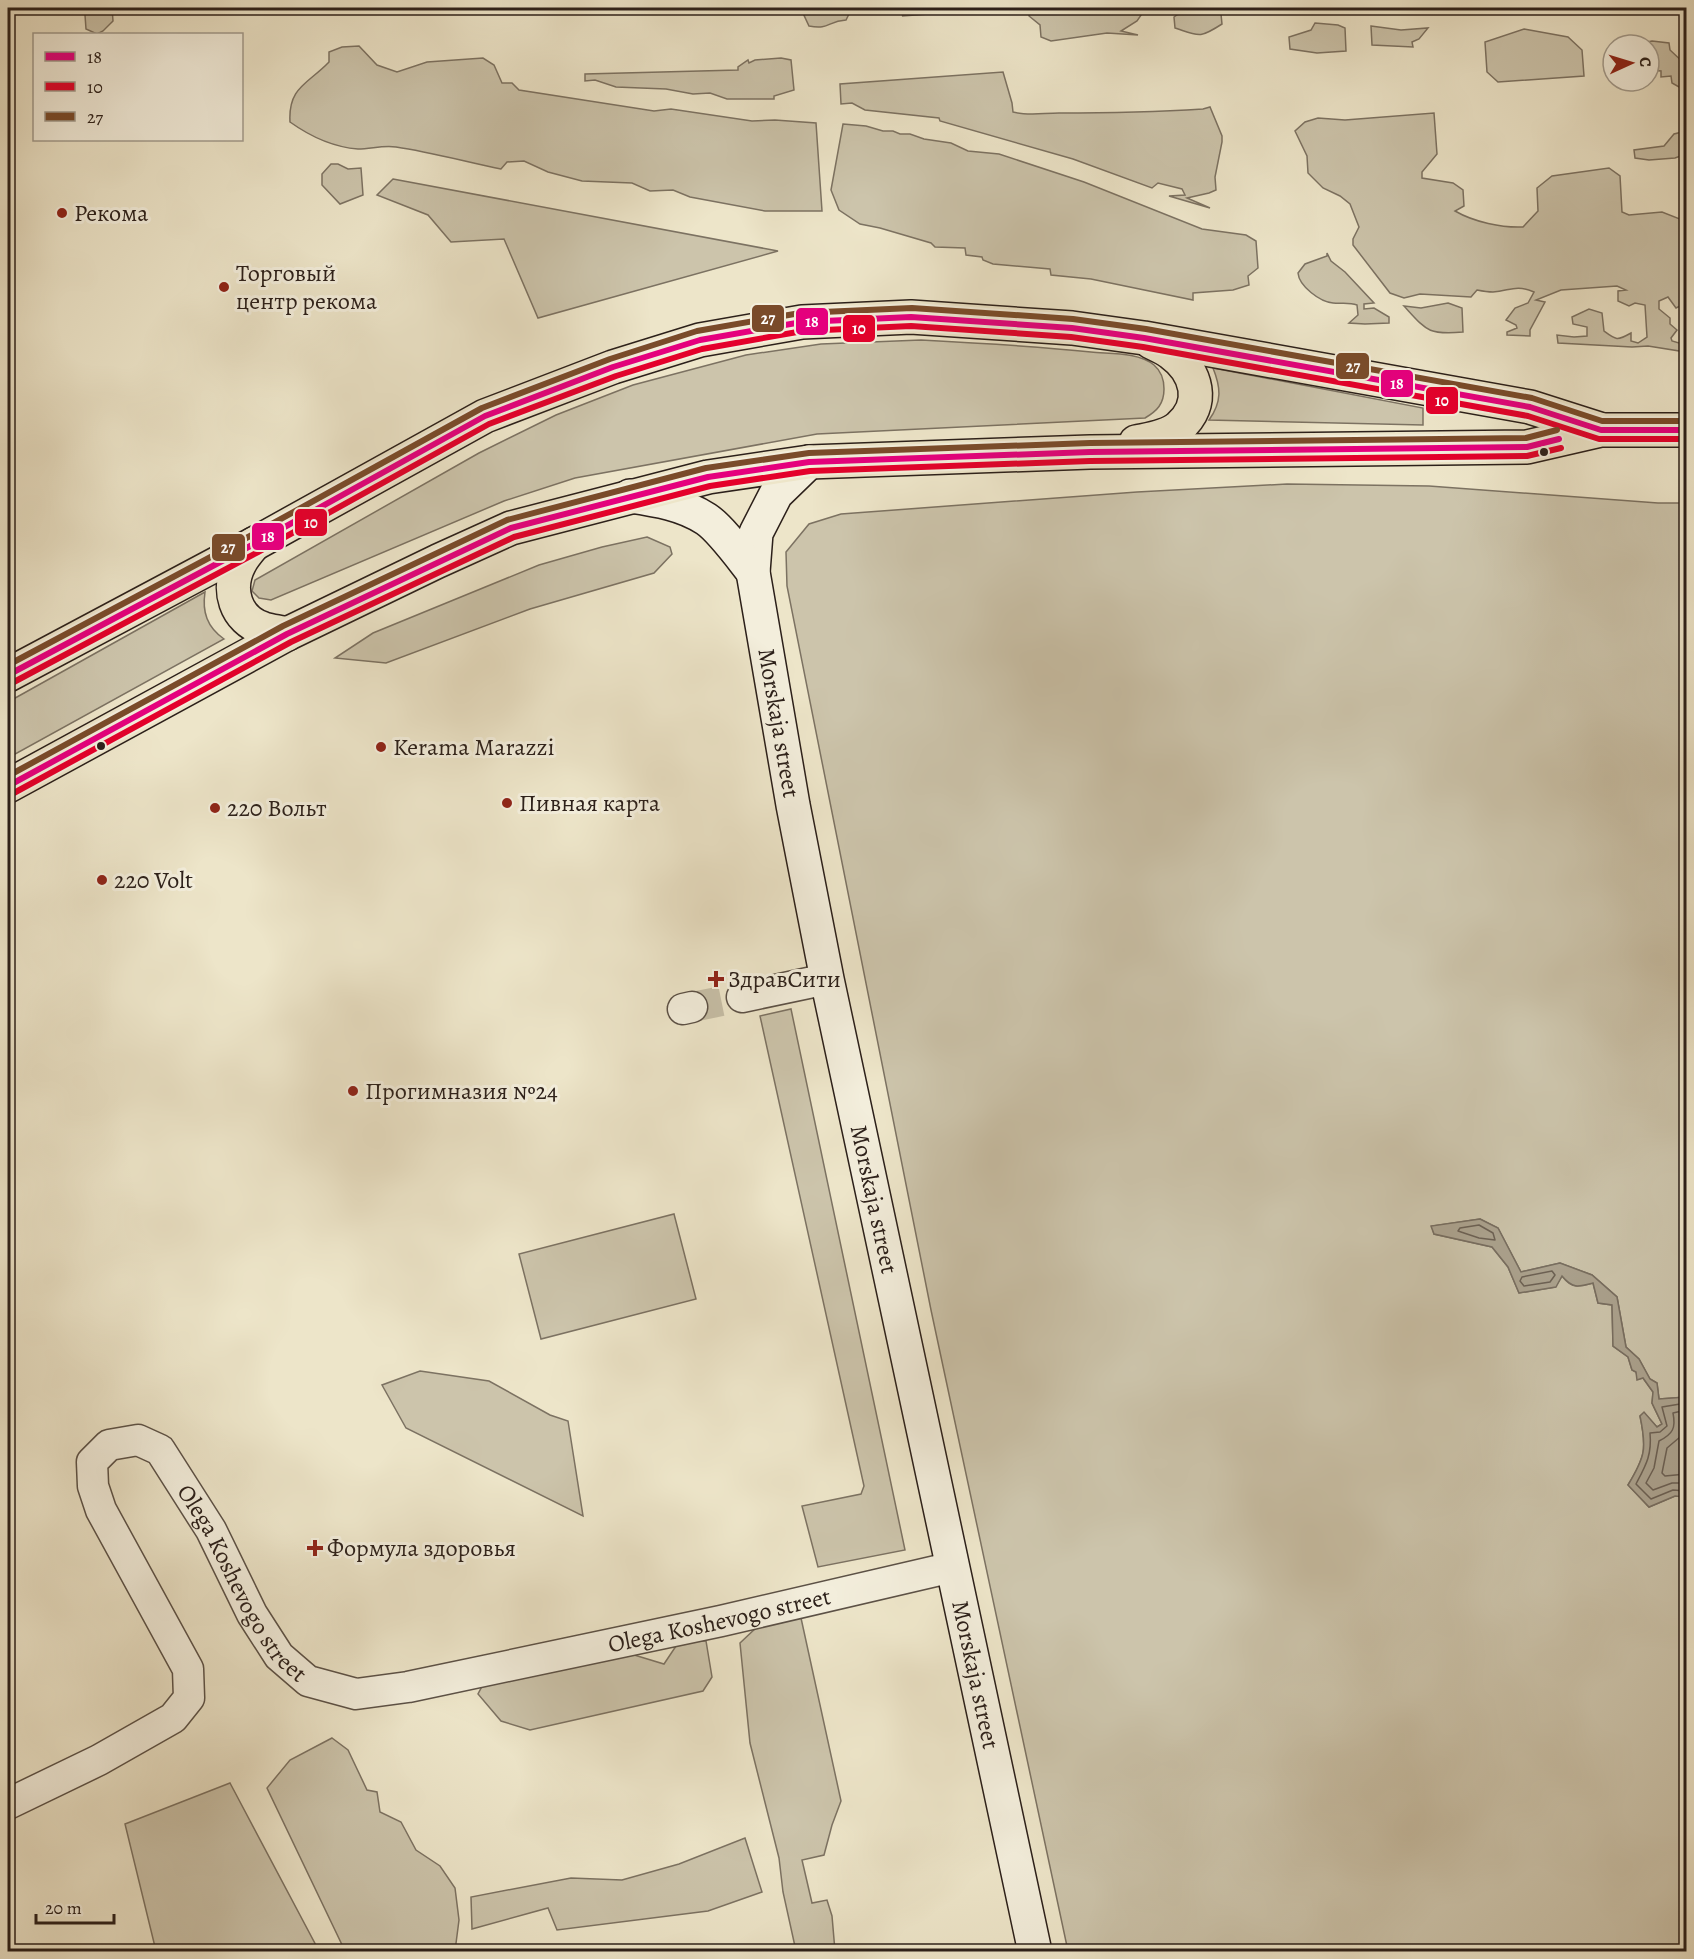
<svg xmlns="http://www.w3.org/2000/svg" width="1694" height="1959" viewBox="0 0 1694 1959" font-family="Alegreya,serif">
	<rect width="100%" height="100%" fill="#ede5c9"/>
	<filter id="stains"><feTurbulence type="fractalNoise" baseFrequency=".00333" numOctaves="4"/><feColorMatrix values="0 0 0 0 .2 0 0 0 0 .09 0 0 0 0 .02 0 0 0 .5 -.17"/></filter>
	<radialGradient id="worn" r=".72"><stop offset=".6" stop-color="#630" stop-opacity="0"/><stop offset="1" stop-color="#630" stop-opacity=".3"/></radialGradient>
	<g fill="#ccc4ab" stroke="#7c7262" stroke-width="1.5">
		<path d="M95 8H112L113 21 103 31 97 34 86 29 85 15Z"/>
		<path d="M797 8H852L846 20C827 21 830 30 809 26L801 9Z"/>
		<path d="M915 8H942V13L902 16Z"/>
		<path d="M1029 8H1146L1137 21 1121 31 1138 35 1107 33 1051 41 1041 37 1040 25 1029 16Z"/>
		<path d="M1187 8H1199L1204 13 1231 11V13L1221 14 1222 24C1199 39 1199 36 1175 28L1174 17Z"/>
		<path d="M1315 23 1338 25 1345 28 1346 51 1317 53 1290 49 1289 37 1311 30Z"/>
		<path d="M1371 26 1401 30 1428 28 1419 39 1412 42 1413 47 1372 45Z"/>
		<path d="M1524 29 1568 37 1582 50 1584 76 1498 82 1487 72 1485 42Z"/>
		<path d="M1652 41 1669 43 1670 50 1686 65V86L1679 87 1672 83 1671 76 1661 77V71L1649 70V45H1632Z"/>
		<path d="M359 46 377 65 397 72 427 62 483 58 494 65 502 83H512L519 90 654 111 671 109 752 121 775 120 816 123 822 211H765L690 197 673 190 650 191 632 183 582 181 548 172 524 161 507 162 501 169C466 162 431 152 396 147 383 145 371 149 358 149 332 147 311 137 290 122 288 87 308 84 329 62V52L342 47Z"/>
		<path d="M781 58 791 60 794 90 774 96V99H727L710 93 693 94 666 89 616 87 595 80 585 81V74L738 70V67L748 60 749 63 755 60Z"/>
		<path d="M1003 72 1012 103 1013 112C1028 116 1043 113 1059 113 1107 113 1155 112 1203 109L1210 107 1222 136V142L1215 177 1216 190 1209 193 1187 198 1210 208 1169 196 1185 195 1182 189 1158 183 1152 188 1073 159 940 121 939 118 865 110 852 103 841 104 840 84Z"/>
		<path d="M1434 113 1437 154 1422 172V178L1453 183 1463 190 1464 206 1455 211C1474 222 1502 228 1523 227L1538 211 1537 188 1552 176 1609 168 1620 176 1622 212 1629 215 1662 212 1680 219 1686 228V281L1684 282V286H1686V303L1676 308 1668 297 1659 301V309L1670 318V324L1677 330 1671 338 1672 341 1686 345V352L1648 346 1632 347 1558 343 1557 335 1574 337 1587 336V327L1573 324 1572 317 1589 309 1602 313 1604 331C1616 340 1617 341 1631 333V341L1638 343 1647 337 1645 305 1635 303 1629 306 1618 301V291L1626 290 1617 286 1561 290 1536 300 1545 302 1530 330V336L1507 335V332L1517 328 1516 325 1506 320 1515 308 1528 303 1534 292C1515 284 1510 291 1493 292 1488 292 1482 291 1477 290L1471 297 1420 294 1404 298 1390 293 1353 245V239L1359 227 1350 204 1340 196 1323 188 1308 173 1307 156 1295 131 1305 122 1318 118 1345 120Z"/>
		<path d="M843 124 866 126 883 131H893L900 134H910L924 139 951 143 968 151 999 154 1084 182 1202 229 1246 235 1256 241 1258 268 1248 276 1249 285 1233 290 1193 293V300L1091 279 1051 275 1050 269 993 264 983 260 982 257 966 255 965 248 935 247 931 243 880 228 860 224 839 210 831 190Z"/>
		<path d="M1686 131V154L1675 158 1649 160 1635 158 1634 150 1664 146 1674 134Z"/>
		<path d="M331 164H338L348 169 361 168 363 195 340 204 322 185V174Z"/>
		<path d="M393 179 778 251 538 318 504 239 451 242 428 215 377 195Z"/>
		<path d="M1327 253 1331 261 1345 272 1374 303 1364 304V309L1374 308 1389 317V323L1365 324 1349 323 1358 315 1357 305C1349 302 1341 304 1333 303 1320 302 1299 286 1298 273L1305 264 1327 256Z"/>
		<path d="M1448 303 1462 308 1463 332C1428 335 1427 331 1404 306L1421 308Z"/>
		<path d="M921 340C978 343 1034 346 1091 352 1110 354 1138 352 1154 365 1161 371 1164 380 1164 389 1164 404 1157 411 1145 418L817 434 575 478 504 501 271 600 259 598 252 591 255 580 479 453 556 415 633 385 746 355 821 344Z"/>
		<path d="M1213 368 1423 408V425L1209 420C1222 402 1221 388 1213 368Z"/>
		<path d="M1287 484 1429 486 1658 503H1686V1397L1659 1399 1657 1383 1650 1379 1639 1359 1626 1347 1617 1297 1592 1275 1560 1263 1521 1272 1498 1228 1480 1219 1432 1226 1434 1234 1492 1247 1508 1267 1519 1293 1555 1287 1562 1276C1572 1289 1578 1287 1593 1283L1598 1303 1612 1305 1613 1346 1628 1357 1632 1370 1636 1372 1638 1379 1643 1378 1653 1392 1652 1403 1662 1424 1657 1427 1644 1413 1640 1416C1647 1449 1645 1457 1628 1485L1649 1507 1675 1496 1686 1497V1567H1684L1686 1570V1951H1068L931 1310 787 586 786 552 809 524 841 514 1137 492Z"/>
		<path d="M647 537 670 547 672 554 654 573 530 609 386 663 335 658 373 633 539 565 602 547Z"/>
		<path d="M205 592C202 612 207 627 224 639L8 758V702Z"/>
		<path d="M791 1009 905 1550 818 1567 802 1506 861 1494 864 1486 760 1016Z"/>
		<path d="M674 1214 696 1299 541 1339 519 1254Z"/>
		<path d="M420 1371 489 1381 550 1415 568 1421 583 1516 406 1428 382 1385Z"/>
		<path d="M801 1618 841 1801 832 1825 824 1855 802 1860 812 1903 827 1900 832 1916 835 1951H796L783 1892 779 1858 750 1743 740 1643 757 1627Z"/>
		<path d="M680 1640 706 1641 712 1677 703 1691 530 1730 501 1721 478 1694 487 1677 631 1654 664 1664Z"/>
		<path d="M332 1738 348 1750 367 1790 377 1792 380 1812 401 1822 416 1850 440 1866 455 1888 459 1920 455 1951H345L267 1788 290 1760Z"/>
		<path d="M230 1783 319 1951H156L125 1824Z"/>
		<path d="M745 1838 762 1892 708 1911 557 1930 548 1908 472 1929 471 1897 571 1878 622 1880 679 1864Z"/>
	</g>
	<path fill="#aba28e" stroke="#786e60" stroke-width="1.5" d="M1480 1219 1498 1228 1521 1272 1560 1263 1592 1275 1617 1297 1626 1347 1639 1359 1650 1379 1657 1383 1659 1399 1686 1397V1497L1675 1496 1649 1507 1628 1485C1645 1457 1647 1449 1640 1416L1644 1412 1657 1427 1662 1424 1652 1403 1653 1392 1643 1378 1637 1380 1636 1372 1632 1370 1628 1357 1613 1346 1612 1305 1598 1303 1593 1283C1578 1287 1573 1289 1562 1276L1556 1287 1519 1293 1508 1267 1492 1247 1434 1234 1431 1226Z"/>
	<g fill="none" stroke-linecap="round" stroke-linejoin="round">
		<g stroke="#6c6154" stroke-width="1.5">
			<path d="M1479 1225 1493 1233 1495 1240 1479 1238 1458 1231 1460 1228Z"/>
			<path d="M1552 1271 1555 1275 1550 1282 1524 1286 1520 1281 1522 1277Z"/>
			<path d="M1686 1403 1662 1407 1667 1426 1660 1432 1650 1433C1652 1455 1646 1465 1636 1484L1651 1499 1673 1490 1686 1491"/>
			<path d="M1686 1410 1673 1413C1676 1428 1673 1434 1659 1441L1654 1468 1646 1483 1653 1490 1672 1483H1686"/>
			<path d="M1686 1419 1684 1421 1680 1437 1667 1448 1662 1473 1665 1476 1686 1474"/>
		</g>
		<path stroke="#c6bea6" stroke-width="30" stroke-dasharray="30 15" stroke-linecap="butt" d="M692 1007 742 997"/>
		<defs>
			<g id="street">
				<path d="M742 997 827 979"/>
				<path d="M683 1009 692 1007"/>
				<path id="s1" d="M8 1804 99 1760 173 1718 189 1698 188 1669 101 1510 93 1486 92 1462 109 1445 138 1440 160 1450 211 1530 252 1614 279 1656 308 1681 356 1694 408 1687 721 1621 953 1567"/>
			</g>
			<g id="secondary">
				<path id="s2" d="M809 462 776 494 756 533 753 572 793 805 827 979 1035 1952"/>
				<path d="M630 496C657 500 683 504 706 519 721 529 741 557 753 572"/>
			</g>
			<g id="primary">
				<path d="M1136 442C1150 439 1168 437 1179 427 1206 404 1197 372 1171 353 1165 348 1157 345 1151 342"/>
				<path d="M254 544C249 550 243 557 240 563 226 589 235 620 264 629 271 631 279 632 287 634"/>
				<path d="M8 675 254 544 485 416 613 367 700 340 802 322 911 317 1072 328 1144 338 1530 407 1599 429"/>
				<path d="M8 786 287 634 438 561 511 528 708 477 809 462 1090 452 1527 447 1601 430H1686"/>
			</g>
		</defs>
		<use href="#street" stroke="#5c5146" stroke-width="33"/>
		<use href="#secondary" stroke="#2c201a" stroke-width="36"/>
		<use href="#primary" stroke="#2c201a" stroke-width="36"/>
		<use href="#street" stroke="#f3eedc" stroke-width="30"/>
		<use href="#secondary" stroke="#f3eedc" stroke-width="33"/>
		<use href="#primary" stroke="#ede5c9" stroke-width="33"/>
		<defs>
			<g id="bus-1">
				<path d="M8 675 254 544 485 416 613 367 700 340 802 322 911 317 1072 328 1144 338 1530 407 1601 430H1686"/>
				<path d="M8 786 287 634 511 528 708 477 809 462 1090 452 1527 447 1559 439"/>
			</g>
			<g id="bus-2">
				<path d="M12 683 258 552 489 424 616 376 702 349 803 331 911 326 1071 337 1143 347 1528 416 1599 439H1686"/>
				<path d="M12 794 291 642 514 537 710 486 810 471 1090 461 1527 456 1561 448"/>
			</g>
			<g id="bus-3">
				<path d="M8 665 250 536 482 408 610 359 697 331 800 313 912 308 1073 319 1146 329 1532 398 1602 421H1686"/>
				<path d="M8 776 283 626 507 520 706 468 809 453 1090 443 1526 438 1557 430"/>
			</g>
		</defs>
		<use href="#bus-1" stroke="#f3eedc" stroke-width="10"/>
		<use href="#bus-2" stroke="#f3eedc" stroke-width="10"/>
		<use href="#bus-3" stroke="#f3eedc" stroke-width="10"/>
		<use href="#bus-1" stroke="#e5007d" stroke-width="6"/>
		<use href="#bus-2" stroke="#e4002b" stroke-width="6"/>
		<use href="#bus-3" stroke="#7a4b2a" stroke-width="6"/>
	</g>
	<g fill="#8f2418" stroke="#f3eedc" stroke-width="2">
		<circle cx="62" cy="213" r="6"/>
		<circle cx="224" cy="287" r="6"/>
		<circle cx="381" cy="747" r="6"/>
		<circle cx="507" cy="803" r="6"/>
		<circle cx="215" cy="808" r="6"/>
		<circle cx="102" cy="880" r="6"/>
		<path d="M713 970h6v6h6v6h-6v6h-6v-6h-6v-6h6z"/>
		<circle cx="353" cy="1091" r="6"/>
		<path d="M312 1539h6v6h6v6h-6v6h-6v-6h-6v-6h6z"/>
	</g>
	<g fill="#2c201a" stroke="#f3eedc" stroke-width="2">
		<circle cx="1544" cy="452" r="5"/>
		<circle cx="101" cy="746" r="5"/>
	</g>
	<g text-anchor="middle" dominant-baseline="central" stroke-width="6" stroke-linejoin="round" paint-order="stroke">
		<g font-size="24" fill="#2c201a" stroke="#f3eedc" text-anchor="start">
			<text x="74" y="213">Рекома</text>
			<text x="236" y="273">Торговый<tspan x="236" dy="28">центр рекома</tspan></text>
			<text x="393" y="747">Kerama Marazzi</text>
			<text x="519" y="803">Пивная карта</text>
			<text x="227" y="808">220 Вольт</text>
			<text x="114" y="880">220 Volt</text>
			<text x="728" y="979">ЗдравСити</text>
			<text x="365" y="1091">Прогимназия №24</text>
			<text x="327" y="1548">Формула здоровья</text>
		</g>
		<g font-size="24" fill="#2c201a" stroke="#f3eedc">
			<text stroke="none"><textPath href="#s2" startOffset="282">Morskaja street</textPath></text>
			<text stroke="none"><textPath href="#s2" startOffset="768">Morskaja street</textPath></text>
			<text stroke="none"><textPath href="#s1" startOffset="706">Olega Koshevogo street</textPath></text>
			<text stroke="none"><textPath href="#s1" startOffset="1246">Olega Koshevogo street</textPath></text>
			<text stroke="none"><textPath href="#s2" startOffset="1254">Morskaja street</textPath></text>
		</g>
	</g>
	<g stroke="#f3eedc" stroke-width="2">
		<rect x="751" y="304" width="34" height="29" rx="6" fill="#7a4b2a"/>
		<rect x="795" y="307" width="34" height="29" rx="6" fill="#e5007d"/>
		<rect x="842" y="314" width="34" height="29" rx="6" fill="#e4002b"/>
		<rect x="1335" y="352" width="35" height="28" rx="6" fill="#7a4b2a"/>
		<rect x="1380" y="369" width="34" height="29" rx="6" fill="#e5007d"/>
		<rect x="1425" y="386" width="34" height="29" rx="6" fill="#e4002b"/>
		<rect x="294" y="508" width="34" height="29" rx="6" fill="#e4002b"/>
		<rect x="251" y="522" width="34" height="29" rx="6" fill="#e5007d"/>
		<rect x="211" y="533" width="35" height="29" rx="6" fill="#7a4b2a"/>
	</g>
	<g font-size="16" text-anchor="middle" font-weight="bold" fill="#fff">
		<text x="768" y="324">27</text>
		<text x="812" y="327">18</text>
		<text x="859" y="334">10</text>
		<text x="1353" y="372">27</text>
		<text x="1397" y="389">18</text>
		<text x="1442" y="406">10</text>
		<text x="311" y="528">10</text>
		<text x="268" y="542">18</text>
		<text x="228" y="553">27</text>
	</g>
	<rect width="1694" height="1959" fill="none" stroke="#ede5c9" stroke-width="30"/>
	<rect x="9" y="9" width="1676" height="1941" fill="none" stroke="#2c201a" stroke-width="3"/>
	<rect x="15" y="15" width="1664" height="1929" fill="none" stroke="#2c201a" stroke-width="1.5"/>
	<rect x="33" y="33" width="210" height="108" fill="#f3eedc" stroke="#a39c8e" stroke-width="1.5"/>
	<rect x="45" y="52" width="30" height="9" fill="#e5007d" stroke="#a39c8e" stroke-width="1.5"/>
	<text x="87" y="63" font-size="18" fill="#2c201a">18</text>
	<rect x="45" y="82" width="30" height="9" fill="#e4002b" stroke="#a39c8e" stroke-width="1.5"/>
	<text x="87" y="93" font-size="18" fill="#2c201a">10</text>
	<rect x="45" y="112" width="30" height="9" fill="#7a4b2a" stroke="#a39c8e" stroke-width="1.5"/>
	<text x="87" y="123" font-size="18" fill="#2c201a">27</text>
	<g transform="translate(1631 63) rotate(86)"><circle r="28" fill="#f3eedc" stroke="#a39c8e" stroke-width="1.5"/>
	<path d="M0-4.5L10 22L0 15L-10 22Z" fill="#8f2418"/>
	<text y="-9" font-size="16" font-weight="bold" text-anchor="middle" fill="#2c201a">С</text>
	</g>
	<path d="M36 1914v9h78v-9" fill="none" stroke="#2c201a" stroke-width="3"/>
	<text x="45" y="1914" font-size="18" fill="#2c201a" stroke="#f3eedc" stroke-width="4.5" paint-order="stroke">20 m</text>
	<rect width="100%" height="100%" filter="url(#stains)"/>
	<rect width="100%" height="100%" fill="url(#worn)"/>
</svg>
